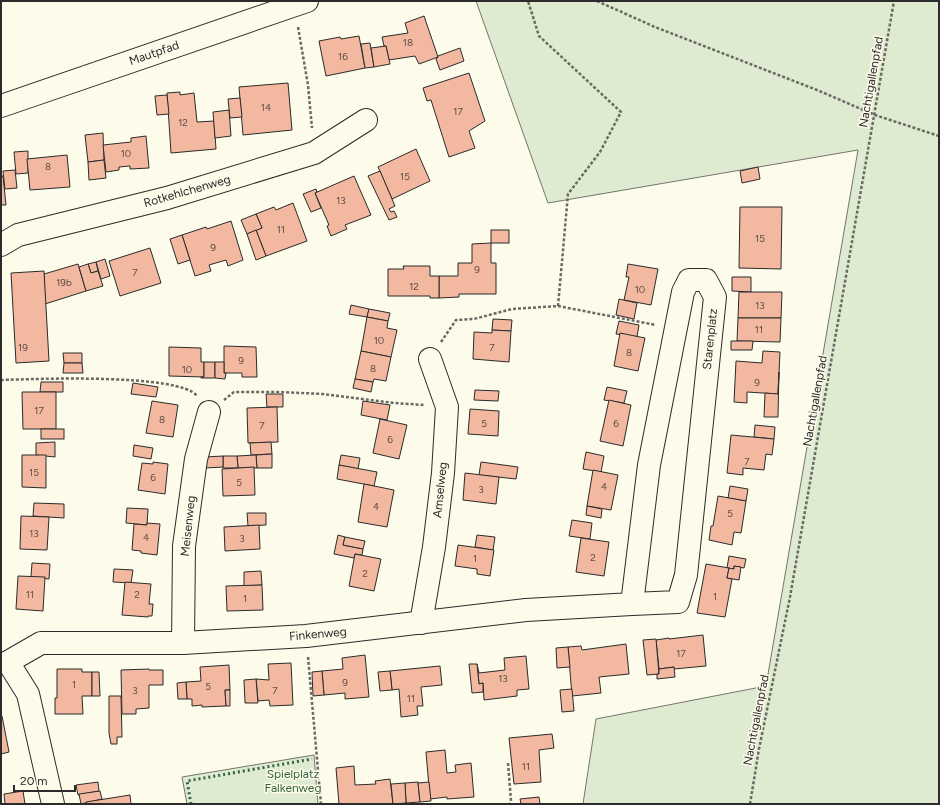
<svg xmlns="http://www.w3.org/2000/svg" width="940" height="805" viewBox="0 0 940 805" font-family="Figtree,sans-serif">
	<rect width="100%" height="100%" fill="#fdfbea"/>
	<g fill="#deebd1" stroke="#74746e">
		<path d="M476 1H939V804H583L596 719 766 686 858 150 548 203Z"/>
		<path d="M314 755 318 804H187L182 777Z"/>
	</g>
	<g fill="#f2b8a0" stroke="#2b2b2b">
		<path d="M424 16 438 57 419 64 415 56 389 60 386 46H384L382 37 408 33 405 23Z"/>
		<path d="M359 36 365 68 326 76 319 41 340 37 341 39Z"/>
		<path d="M370 43 374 67 365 68 361 44Z"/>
		<path d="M386 46 390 64 374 67 371 48Z"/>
		<path d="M460 48 464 61 440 70 436 59 438 57V56Z"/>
		<path d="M469 73 485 121 469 131 475 148 449 157 431 100 427 101 423 88Z"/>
		<path d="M288 83 292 130 243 135 239 87Z"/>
		<path d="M180 92V95L194 93 197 122 214 121 216 149 171 153 167 93Z"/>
		<path d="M167 95 169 114 157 115 155 96Z"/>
		<path d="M240 98 242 117 230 118 228 99Z"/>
		<path d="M229 110 231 136 215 138 213 112Z"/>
		<path d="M103 133 104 160 88 162 85 135Z"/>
		<path d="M146 136 149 168 130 169V166L119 167V170L106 172 103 145 131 142V138Z"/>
		<path d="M416 149 430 181 392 199 378 167Z"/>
		<path d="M28 151V173L16 174 14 152Z"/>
		<path d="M67 155 70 187 30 190 27 159Z"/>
		<path d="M104 160 106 178 89 180 88 162Z"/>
		<path d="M758 167 760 179 742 183 740 171Z"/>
		<path d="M15 170 17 188 5 189 3 171Z"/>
		<path d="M380 171 395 206 389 209 391 212 394 211 397 217 389 220 368 176Z"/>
		<path d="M1 176H3L6 205H1Z"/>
		<path d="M354 176 371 215 345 225 347 229 331 236 327 226 329 225 315 193Z"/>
		<path d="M316 189 317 192 315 193 321 208 311 212 303 194Z"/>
		<path d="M293 203 307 241 266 256 256 230 262 228 256 214 274 207 276 210Z"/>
		<path d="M740 207H782L781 269 739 268Z"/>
		<path d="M256 214 262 228 247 234 241 220Z"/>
		<path d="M231 221 243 260 228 266 226 260 209 265 211 271 195 276 182 235 206 227 207 229Z"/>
		<path d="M256 230 266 256 256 260 247 234Z"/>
		<rect x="491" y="230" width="18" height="13"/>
		<path d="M182 235 190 260 178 264 170 239Z"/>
		<path d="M491 243V263H496V294H459V297L439 298V276H458V263H472V244Z"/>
		<path d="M150 248 161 283 120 296 109 261Z"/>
		<path d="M105 259 110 276 101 279 96 262Z"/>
		<path d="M96 262 98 271 91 273 88 264Z"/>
		<path d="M78 264 86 291 45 304 44 274Z"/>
		<path d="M88 264 91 273 98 271 103 286 86 291 79 267Z"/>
		<path d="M628 264 658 269 651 305 624 300 629 277H626Z"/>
		<path d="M403 266H430V276H439V298H430V296H388V269H404Z"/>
		<path d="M44 271 49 361 16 363 11 273Z"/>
		<path d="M732 277H751V292L732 291Z"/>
		<path d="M739 292H782L781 318H738Z"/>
		<path d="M619 299 637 303 634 319 616 315Z"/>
		<path d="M351 305 369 309 367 317 349 314Z"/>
		<path d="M369 309 390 313 388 321 367 317Z"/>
		<path d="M367 317 388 321 387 328 397 330 391 357 361 351Z"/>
		<path d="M738 318H781L780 342 737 341Z"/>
		<path d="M493 319 512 320 511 331 492 330Z"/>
		<path d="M619 321 639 325 637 337 616 334Z"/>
		<path d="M492 330 511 331 509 362 473 359 474 332 492 333Z"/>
		<path d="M620 333 645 338 638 371 614 366Z"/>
		<path d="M731 341H753L752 350H731Z"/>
		<path d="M224 346 256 347 257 377H242V373H224Z"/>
		<path d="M169 347 201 348V362H204V377L169 376Z"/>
		<path d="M361 351 391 357 386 381 374 379 373 382 355 379Z"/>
		<path d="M763 351 780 352 778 394 747 392V403L734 402 736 361 762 363Z"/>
		<path d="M63 353H82V363H64Z"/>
		<path d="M204 362H215V378H201V377H204Z"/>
		<path d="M215 362H224V373H226L225 379 215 378Z"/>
		<path d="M64 363H82L83 373H63Z"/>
		<path d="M779 372 778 417H764L765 393 778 394Z"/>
		<path d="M355 379 373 382 371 392 353 388Z"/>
		<path d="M41 382H63V392H40Z"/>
		<path d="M133 383 158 387 156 397 131 394Z"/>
		<path d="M607 387 627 391 624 403 604 400Z"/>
		<path d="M475 390 499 391 498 401 474 400Z"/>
		<path d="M22 392H56V429H23Z"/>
		<path d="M266 394H283V407H267Z"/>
		<path d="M609 400 631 405 623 446 600 441Z"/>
		<path d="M152 401 178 405 173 437 146 433Z"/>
		<path d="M363 401 390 405 387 420 361 415Z"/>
		<path d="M277 407 278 442 248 443 247 408Z"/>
		<path d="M470 409 499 411 498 436 468 434Z"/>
		<path d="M380 419 407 425 399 459 373 453Z"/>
		<path d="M755 425 775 427 774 439 754 437Z"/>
		<rect x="41" y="429" width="23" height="10"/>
		<path d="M731 435 774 439 772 455 766 454 764 470 743 468V475L727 473Z"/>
		<path d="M55 442V457L36 455V443Z"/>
		<path d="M271 442 272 454 251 455 250 443Z"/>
		<path d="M134 445 153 448 151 459 133 456Z"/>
		<path d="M586 452 604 456 601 472 583 469Z"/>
		<path d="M272 454V468H257L256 455Z"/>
		<path d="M22 455H46V488L22 487Z"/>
		<path d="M256 455 257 468H238L237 456Z"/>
		<path d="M341 455 360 458 358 469 339 465Z"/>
		<path d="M223 456H237L238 468H223Z"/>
		<path d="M223 456V467L205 468V457Z"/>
		<path d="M153 462 168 464 165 494 138 490 142 463 153 464Z"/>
		<path d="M481 462 518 467 516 479 479 475Z"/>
		<path d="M339 465 377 472 374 486 337 479Z"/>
		<path d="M254 467 255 495 223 496 222 469Z"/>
		<path d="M593 470 618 475 611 510 587 506Z"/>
		<path d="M465 473 499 477 496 504 463 500Z"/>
		<path d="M364 484 394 490 387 527 358 522Z"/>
		<path d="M730 486 748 489 746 501 728 498Z"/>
		<path d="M718 496 746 501 741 533 734 532 732 545 709 540 711 526H713Z"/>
		<path d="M34 503 64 504V518L33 516Z"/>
		<path d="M587 506 602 509 601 518 586 515Z"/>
		<path d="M127 508 148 509 147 525 126 523Z"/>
		<path d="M247 513H266V525L248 526Z"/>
		<path d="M21 516 49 517 47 550 20 549Z"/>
		<path d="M572 520 592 523 590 539 569 536Z"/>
		<path d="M147 523 160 524 157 555 141 553V551L132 550 134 524 147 525Z"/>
		<path d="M259 525 260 549 225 551 224 527Z"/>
		<path d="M338 535 345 537 343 545 363 549 362 555 355 554 354 558 334 554Z"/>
		<path d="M477 535 495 537 493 550 475 547Z"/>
		<path d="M345 537 365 541 363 549 343 545Z"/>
		<path d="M581 538 609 542 604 576 576 572Z"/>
		<path d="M458 545 494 550 490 576 477 574V569L455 566Z"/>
		<path d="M355 554 381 559 374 591 349 586Z"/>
		<path d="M729 556 746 559 744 568 734 566V569L727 568Z"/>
		<path d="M32 563 50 564 49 579 31 577Z"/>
		<path d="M706 564 729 568 727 578 732 579 725 617 697 613Z"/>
		<path d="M734 566 741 567 739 580 727 578 729 568 734 569Z"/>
		<path d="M114 569 133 570 131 583 113 582Z"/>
		<path d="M261 571 262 585 244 586V572Z"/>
		<path d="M18 576 45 577 43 611 16 609Z"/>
		<path d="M125 582 151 584 149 604H153L152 616H148V617L122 615Z"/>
		<path d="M262 585 263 610 227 611 226 586Z"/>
		<path d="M703 635 706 666 674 669V667L659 669 656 640 669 638V639Z"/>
		<path d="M656 639 659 674 647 675 643 640Z"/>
		<path d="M626 644 629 674 599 677 601 693 572 696 568 647 581 646 582 650Z"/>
		<path d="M568 647 570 667 557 668 556 648Z"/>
		<path d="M365 655 369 697 345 699V693L324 695 322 671 343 669 342 658Z"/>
		<path d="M526 656 529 689 517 690V696L484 700 483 683 479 684 477 664 479 673 505 670 504 658Z"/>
		<path d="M291 663 293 705 270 706 269 700 258 701 256 679 269 680 268 664Z"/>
		<path d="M469 664H477L479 684 483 683V692L472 693Z"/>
		<path d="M229 665 230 690H225L226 706 202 707V705L192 706V699H187L186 682 201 681 200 667Z"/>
		<path d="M440 666 442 685 421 687 423 706H417L418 715 401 717 399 689 392 690 390 671Z"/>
		<path d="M674 667 675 677 657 679V674H659V669Z"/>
		<path d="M57 669H82V672H92V696H82L83 714H55V698H57Z"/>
		<path d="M149 669V670H163V685H149V708L136 709V714H122L121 670Z"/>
		<path d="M322 671 324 695 313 696 312 672Z"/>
		<path d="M390 671 392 690 380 691 378 672Z"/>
		<path d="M92 672H99L100 696H92Z"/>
		<path d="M256 679 258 703H245L244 680Z"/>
		<path d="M186 682 187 699H178L177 683Z"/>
		<path d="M572 689 574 711 562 712 560 690Z"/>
		<path d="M225 690H230V706H226Z"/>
		<path d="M109 696H121L122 737H117V744H111L109 733Z"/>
		<path d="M1 716H2L9 752 1 754Z"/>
		<path d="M552 734 554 748 539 750 541 782 514 784 509 738Z"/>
		<path d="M445 750 447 773 456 772 455 765 471 763 474 797 447 799V797L430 799 426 752Z"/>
		<path d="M354 766 355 785 376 784 375 781 390 779 393 804H339L336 768Z"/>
		<path d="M98 782 99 791 78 795 76 785Z"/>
		<path d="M418 782 420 802 406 803 405 783Z"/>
		<path d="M429 782 431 801 420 802 418 783Z"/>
		<path d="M405 783 406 803 393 804 391 784Z"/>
		<path d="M23 791 25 804H5L4 794Z"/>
		<path d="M100 791 102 799 81 804 79 794Z"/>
		<path d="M130 795 131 804H87L86 802Z"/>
		<path d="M539 797 540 804H521L520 799Z"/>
	</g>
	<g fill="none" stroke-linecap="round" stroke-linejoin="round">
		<defs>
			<g id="minor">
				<path d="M1 106 307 1"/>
				<path d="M1 245 18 235 167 198 314 153 366 120"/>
				<path d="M421 623 434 547 443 473 447 407 430 359"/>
				<path d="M183 643 184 546 196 459 209 412"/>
				<path d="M53 804 28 694 8 662 41 643H183L306 636 526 610 632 604 678 602 686 575 715 297 706 280H689L683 292 649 465 632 604"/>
			</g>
		</defs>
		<use href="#minor" stroke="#2b2b2b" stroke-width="24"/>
		<g stroke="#6a6964" stroke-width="2.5" stroke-dasharray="3 2" stroke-linecap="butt">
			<path d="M597 1 655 27 817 90 875 115 939 136"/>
			<path d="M298 27 308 85 312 128"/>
			<path d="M558 306 656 325"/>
			<path d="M441 342 456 320 474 319 512 309 558 306 568 194 600 152 621 112 539 36 528 1"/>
			<path d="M1 380C34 379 180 373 197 396"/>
			<path d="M224 400 234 392H280L323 394 394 403 424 405"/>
			<path d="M308 657 321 804"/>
			<path d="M508 763 511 801 510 804"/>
			<path d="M750 804 759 749 790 597 894 1"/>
		</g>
		<use href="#minor" stroke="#fdfbea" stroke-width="22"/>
		<path stroke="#34623c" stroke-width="3" stroke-dasharray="2 3" stroke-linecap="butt" d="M191 804 187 781 312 759"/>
	</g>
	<g text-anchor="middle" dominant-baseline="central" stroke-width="3" stroke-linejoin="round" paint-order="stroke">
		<g font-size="10" fill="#5d4e48">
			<text x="408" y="42">18</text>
			<text x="343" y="56">16</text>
			<text x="266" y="107">14</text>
			<text x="458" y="111">17</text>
			<text x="183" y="122">12</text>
			<text x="126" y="153">10</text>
			<text x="48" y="166">8</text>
			<text x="405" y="176">15</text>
			<text x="341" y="200">13</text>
			<text x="281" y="229">11</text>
			<text x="760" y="238">15</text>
			<text x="213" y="247">9</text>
			<text x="477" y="269">9</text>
			<text x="135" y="272">7</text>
			<text x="64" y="282">19b</text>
			<text x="414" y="286">12</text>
			<text x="640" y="289">10</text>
			<text x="760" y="305">13</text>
			<text x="759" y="329">11</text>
			<text x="379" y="340">10</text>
			<text x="23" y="347">19</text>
			<text x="492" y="347">7</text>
			<text x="629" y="352">8</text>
			<text x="241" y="360">9</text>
			<text x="373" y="368">8</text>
			<text x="187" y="369">10</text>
			<text x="757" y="382">9</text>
			<text x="39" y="410">17</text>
			<text x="162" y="419">8</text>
			<text x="484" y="423">5</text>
			<text x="616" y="423">6</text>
			<text x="262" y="425">7</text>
			<text x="390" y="439">6</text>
			<text x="747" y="461">7</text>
			<text x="34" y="472">15</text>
			<text x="153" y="477">6</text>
			<text x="239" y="482">5</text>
			<text x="604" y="486">4</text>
			<text x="481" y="489">3</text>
			<text x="376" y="506">4</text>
			<text x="730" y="513">5</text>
			<text x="34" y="533">13</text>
			<text x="146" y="537">4</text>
			<text x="242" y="538">3</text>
			<text x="593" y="557">2</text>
			<text x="475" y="558">1</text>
			<text x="365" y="573">2</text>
			<text x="30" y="594">11</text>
			<text x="137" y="594">2</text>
			<text x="715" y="596">1</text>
			<text x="245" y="598">1</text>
			<text x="681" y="653">17</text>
			<text x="503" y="678">13</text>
			<text x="345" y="682">9</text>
			<text x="74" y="684">1</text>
			<text x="208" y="686">5</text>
			<text x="135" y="690">3</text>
			<text x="275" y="690">7</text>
			<text x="411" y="698">11</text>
			<text x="526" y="766">11</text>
		</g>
		<g font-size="12" fill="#2b2b2b" stroke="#fdfbea">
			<text transform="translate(154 53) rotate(-19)">Mautpfad</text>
			<text transform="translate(871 82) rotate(-80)">Nachtigallenpfad</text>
			<text transform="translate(187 191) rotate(-16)">Rotkehlchenweg</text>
			<text transform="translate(710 339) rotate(-84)">Starenplatz</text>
			<text transform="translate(815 401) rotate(-80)">Nachtigallenpfad</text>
			<text transform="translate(440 490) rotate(-84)">Amselweg</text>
			<text transform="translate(188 526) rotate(-84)">Meisenweg</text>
			<text transform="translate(318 634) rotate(-5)">Finkenweg</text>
			<text transform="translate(756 720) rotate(-79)">Nachtigallenpfad</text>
		</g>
		<g font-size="12" fill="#34623c" stroke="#fdfbea">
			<text x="293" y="774">Spielplatz<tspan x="293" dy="14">Falkenweg</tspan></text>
		</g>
	</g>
	<rect width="940" height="805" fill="none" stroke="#2b2b2b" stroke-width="4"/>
	<path d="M14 785v6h61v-6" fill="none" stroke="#2b2b2b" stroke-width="2"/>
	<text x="20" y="785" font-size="12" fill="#2b2b2b" stroke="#fdfbea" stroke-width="3" paint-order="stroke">20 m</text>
</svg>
